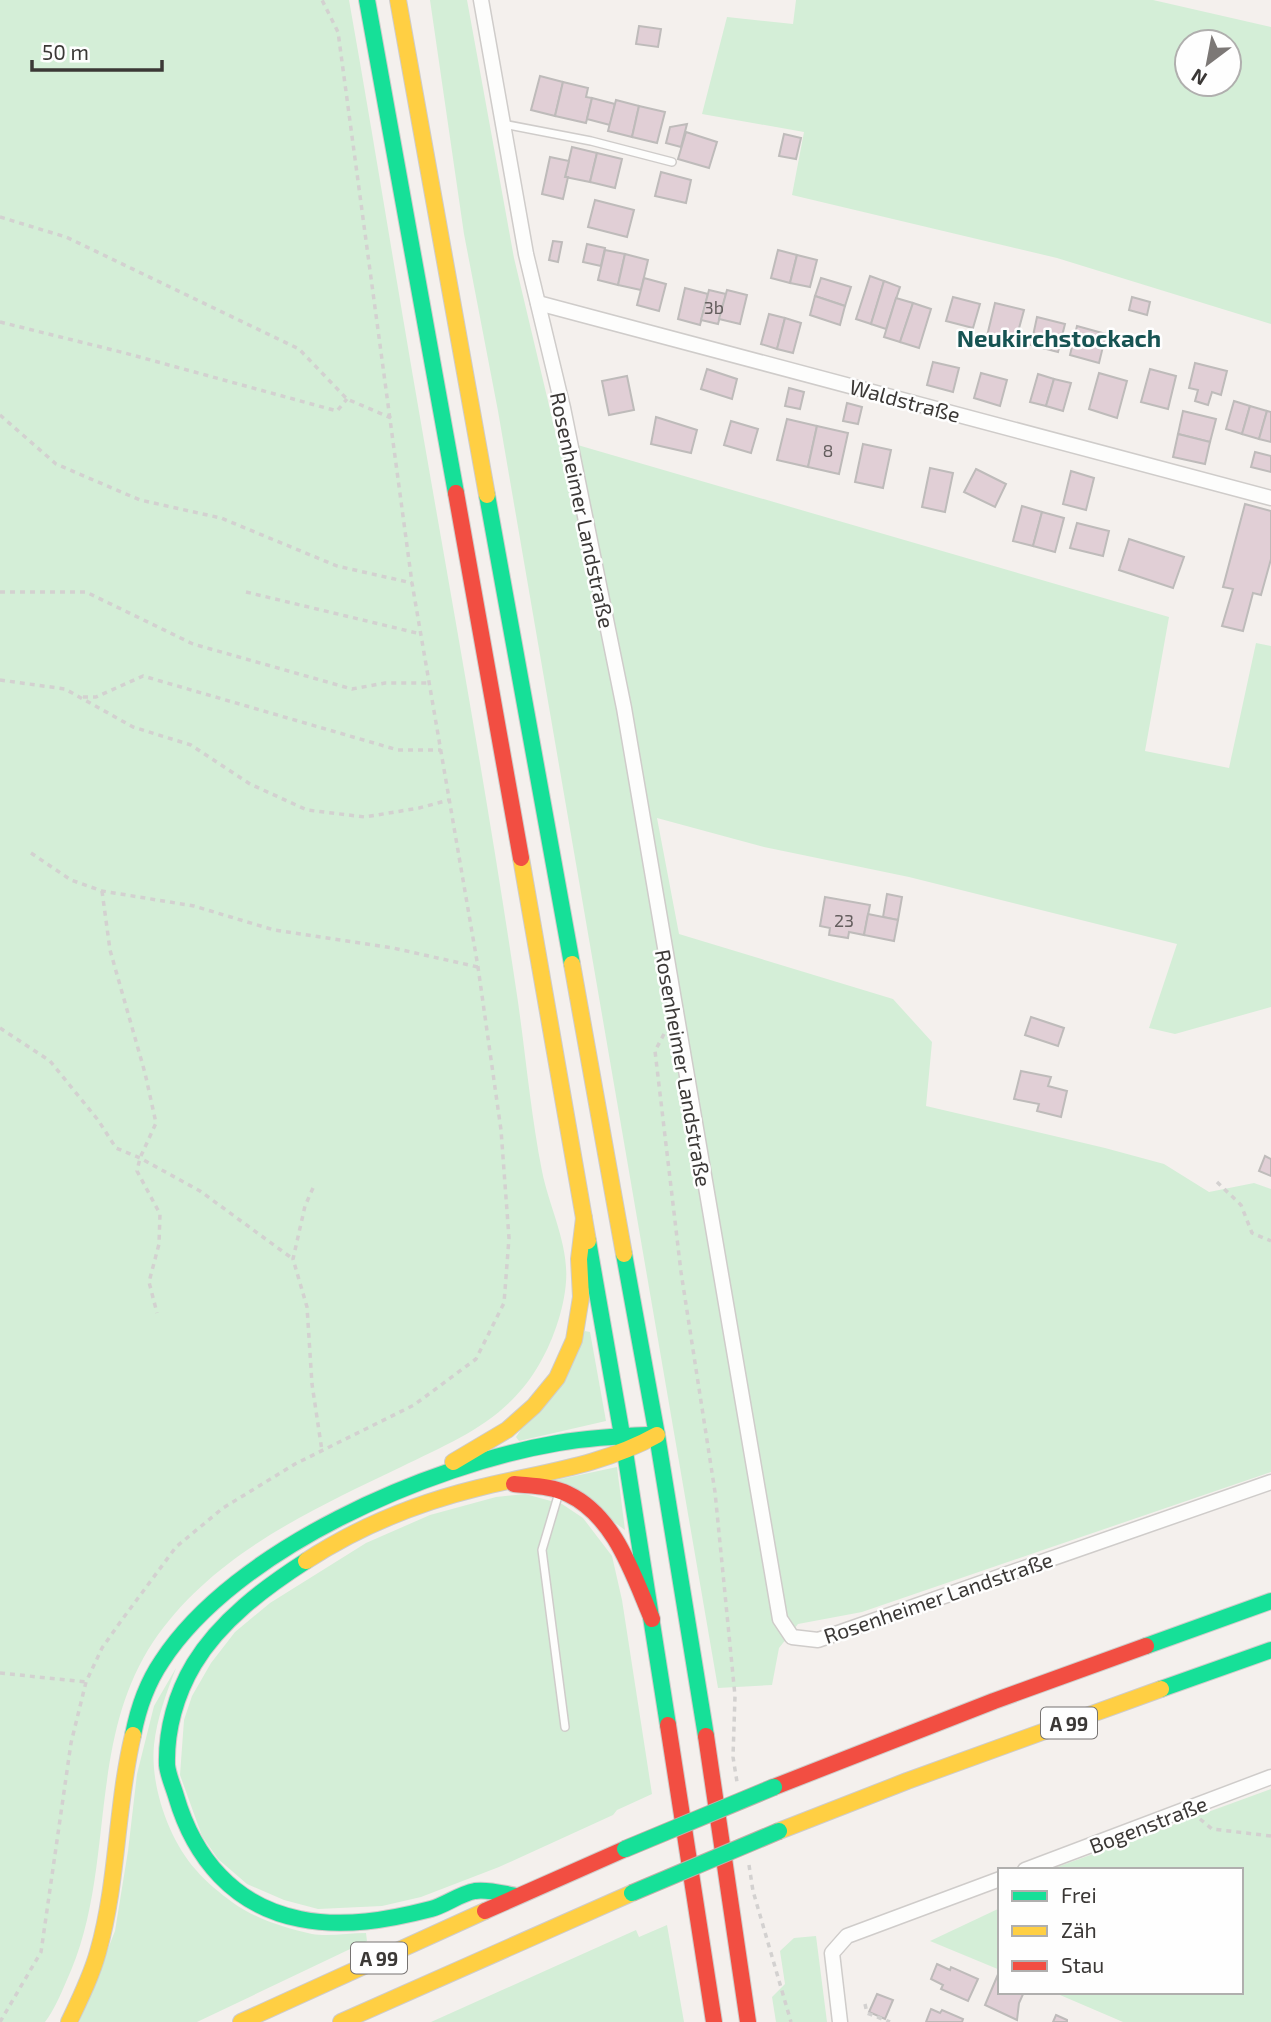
<svg xmlns="http://www.w3.org/2000/svg" width="1271" height="2022" viewBox="0 0 1271 2022" font-family="'Exo 2',sans-serif">
	<rect width="100%" height="100%" fill="#f4f0ed"/>
	<g fill="#d4eed7" fill-rule="evenodd">
		<path d="M0 0H349C371 124 391 248 412 371 448 581 487 791 518 1002 526 1058 531 1115 542 1171 549 1207 569 1244 566 1282 564 1310 552 1344 537 1368 504 1422 455 1440 401 1467 309 1511 212 1555 153 1642 85 1745 117 1875 66 1982 60 1996 54 2010 45 2022H0Z"/>
		<path d="M430 0H467L514 258 557 439 1169 617 1145 751 1229 768 1256 643 1271 646V1007L1175 1034 1149 1028 1177 944 909 877 764 847 657 818 679 934 893 999 932 1042 926 1106 1105 1148 1164 1164 1209 1192 1254 1183 1271 1189V1472L862 1612 798 1624 779 1648 772 1685 718 1688 498 411 464 234Z"/>
		<path d="M796 0H1153L1271 27V324L1057 258 792 195 804 132 702 114 727 17 793 24ZM1187 42H1229V84H1187Z"/>
		<path d="M585 1331 590 1332 606 1421 519 1441 516 1437Z"/>
		<path d="M617 1467 625 1530 556 1480Z"/>
		<path d="M525 1494 562 1504 583 1518 612 1556 622 1600 652 1794 617 1810 613 1815 499 1867 421 1897 382 1906 318 1909 284 1900 247 1884 218 1859 202 1836 180 1775 184 1720 192 1696 211 1663 235 1632 270 1603 366 1543 430 1515 496 1497Z"/>
		<path d="M176 1668C166 1694 157 1718 154 1745 150 1786 169 1840 196 1870 206 1882 220 1893 232 1902 255 1919 285 1928 312 1934 328 1937 349 1933 366 1933L367 1941 197 2022H79L115 1931 128 1851 137 1774 154 1706Z"/>
		<path d="M1271 1789V2022H1123L1053 1992H1241V1870H1049Z"/>
		<path d="M1000 1908V1970L930 1941Z"/>
		<path d="M667 1925 684 2022H431L636 1930 639 1937Z"/>
		<path d="M816 1936 827 2022H776L772 1997 785 1984 780 1951 794 1938Z"/>
	</g>
	<g fill="#e1cfd6" stroke="#bebbba" stroke-width="2">
		<path d="M639 26 661 29 658 47 636 44Z"/>
		<path d="M540 76 563 82 555 116 531 110Z"/>
		<path d="M563 82 588 88 586 97 592 98 586 123 555 116Z"/>
		<path d="M592 98 615 104 610 125 587 119Z"/>
		<path d="M616 100 639 106 632 137 608 131Z"/>
		<path d="M639 106 665 112 657 143 632 137Z"/>
		<path d="M687 124 681 147 666 143 670 127Z"/>
		<path d="M686 132 717 142 709 168 678 159Z"/>
		<path d="M784 134 801 138 796 159 779 156Z"/>
		<path d="M572 147 597 153 590 182 565 177Z"/>
		<path d="M597 153 622 159 615 188 590 182Z"/>
		<path d="M550 157 569 161 565 177H568L563 199 542 194Z"/>
		<path d="M661 172 691 180 686 203 655 196Z"/>
		<path d="M595 200 634 210 627 237 588 227Z"/>
		<path d="M553 241 562 242 558 262 549 260Z"/>
		<path d="M587 244 605 248 601 266 583 262Z"/>
		<path d="M605 250 625 254 618 285 598 280Z"/>
		<path d="M778 250 797 255 790 283 771 278Z"/>
		<path d="M625 254 648 260 641 290 618 285Z"/>
		<path d="M797 255 817 260 810 287 790 283Z"/>
		<path d="M870 276 884 281 871 324 856 319Z"/>
		<path d="M644 278 666 284 659 311 637 305Z"/>
		<path d="M821 278 851 287 845 306 815 296Z"/>
		<path d="M884 281 900 287 886 329 871 324Z"/>
		<path d="M685 288 708 294 700 325 678 319Z"/>
		<path d="M709 290 726 294 718 324 701 320Z"/>
		<path d="M727 290 747 295 740 324 719 319Z"/>
		<path d="M815 296 845 306 840 325 810 315Z"/>
		<path d="M953 297 980 304 973 328 946 321Z"/>
		<path d="M1132 297 1150 302 1147 315 1129 310Z"/>
		<path d="M896 298 913 303 900 342 884 337Z"/>
		<path d="M913 303 931 309 919 348 900 342Z"/>
		<path d="M995 303 1024 310 1015 343 987 336Z"/>
		<path d="M769 314 785 318 777 349 761 344Z"/>
		<path d="M1037 317 1065 324 1058 352 1031 345Z"/>
		<path d="M785 318 801 323 793 353 777 349Z"/>
		<path d="M1077 326 1106 334 1099 363 1070 355Z"/>
		<path d="M933 362 959 368 953 392 927 385Z"/>
		<path d="M1195 363 1227 371 1221 395 1212 392 1208 405 1195 401 1198 390 1189 388Z"/>
		<path d="M707 369 737 379 732 399 701 389Z"/>
		<path d="M1150 369 1176 376 1168 409 1141 402Z"/>
		<path d="M981 373 1007 380 1000 406 974 398Z"/>
		<path d="M1099 373 1127 381 1117 418 1089 409Z"/>
		<path d="M1038 374 1054 379 1046 406 1030 402Z"/>
		<path d="M627 376 634 410 609 415 602 381Z"/>
		<path d="M1054 379 1071 383 1063 411 1046 406Z"/>
		<path d="M789 388 804 392 800 409 785 406Z"/>
		<path d="M1234 401 1250 406 1242 434 1226 429Z"/>
		<path d="M847 403 862 407 858 424 843 421Z"/>
		<path d="M1250 406 1267 411 1259 439 1242 434Z"/>
		<path d="M1183 411 1216 419 1210 442 1178 434Z"/>
		<path d="M1267 411 1271 412V442L1259 439Z"/>
		<path d="M656 417 697 430 691 453 651 444Z"/>
		<path d="M787 419 817 426 808 467 777 460Z"/>
		<path d="M731 421 758 429 751 453 724 445Z"/>
		<path d="M817 426 848 433 839 474 808 467Z"/>
		<path d="M1178 434 1210 442 1205 464 1173 457Z"/>
		<path d="M863 444 891 450 883 488 855 482Z"/>
		<path d="M1255 452 1271 456V472L1251 467Z"/>
		<path d="M930 468 953 473 945 512 922 507Z"/>
		<path d="M976 469 1006 484 995 507 964 492Z"/>
		<path d="M1071 471 1094 478 1086 510 1063 504Z"/>
		<path d="M1245 504 1271 511V559L1261 595 1253 593 1243 631 1222 626 1233 589 1223 587Z"/>
		<path d="M1022 506 1042 512 1033 546 1013 541Z"/>
		<path d="M1042 512 1064 518 1055 552 1033 546Z"/>
		<path d="M1077 523 1109 531 1103 556 1070 548Z"/>
		<path d="M1129 539 1184 557 1173 588 1119 570Z"/>
		<path d="M887 894 902 897 898 920 883 917Z"/>
		<path d="M825 897 870 905 864 935 849 932 848 938 829 935 830 928 820 926Z"/>
		<path d="M868 914 898 920 894 941 864 935Z"/>
		<path d="M1031 1017 1064 1028 1058 1046 1025 1035Z"/>
		<path d="M1021 1071 1051 1077 1048 1086 1067 1091 1061 1117 1037 1111 1039 1104 1014 1099Z"/>
		<path d="M1265 1156 1271 1159V1176L1259 1171Z"/>
		<path d="M937 1964 950 1970 951 1967 978 1979 968 2001 941 1989 943 1985 931 1979Z"/>
		<path d="M999 1972 1000 1992H1024L1019 2003 1017 2020 985 2005Z"/>
		<path d="M877 1994 893 2000 885 2019 869 2012Z"/>
		<path d="M931 2009 940 2013 942 2010 963 2019 962 2022H926Z"/>
		<path d="M1056 2015 1067 2020V2022H1053Z"/>
	</g>
	<g fill="none" stroke-linecap="round" stroke-linejoin="round">
		<defs>
			<g id="lane">
				<path d="M503 124 591 141 672 162"/>
				<path d="M558 1496 542 1550 565 1727"/>
			</g>
			<g id="street">
				<path d="M481 0 526 254 563 408 624 708 780 1619 792 1637 818 1640 1271 1482"/>
				<path d="M538 303 1271 498"/>
				<path d="M1025 1870 1271 1777"/>
				<path d="M840 2022 832 1953 847 1936 1000 1879"/>
			</g>
			<g id="fast">
				<path d="M367 0 456 493"/>
				<path d="M487 495 572 964"/>
				<path d="M588 1241 625 1452 668 1725"/>
				<path d="M624 1254 657 1435 706 1736"/>
				<path d="M306 1561C264 1588 220 1621 194 1664 176 1694 166 1730 167 1765 168 1775 173 1786 176 1796 194 1858 234 1906 300 1919 344 1928 388 1920 431 1909 446 1905 459 1894 475 1891 489 1889 504 1894 517 1896"/>
				<path d="M1146 1646 1271 1601"/>
				<path d="M1161 1689 1271 1650"/>
				<path d="M133 1735C138 1709 147 1683 162 1661 235 1549 429 1465 558 1443 588 1438 618 1436 648 1435"/>
			</g>
			<g id="slow">
				<path d="M398 0 487 495"/>
				<path d="M521 858 588 1241"/>
				<path d="M572 964 624 1254"/>
				<path d="M453 1462 507 1430 534 1406 557 1378 574 1340 581 1297 579 1259 584 1218"/>
				<path d="M306 1561C358 1527 417 1503 478 1488 538 1473 602 1466 657 1435"/>
				<path d="M779 1831 907 1781 1161 1689"/>
				<path d="M69 2022C80 1999 91 1977 98 1952 118 1882 116 1806 133 1735"/>
				<path d="M241 2022 485 1911"/>
				<path d="M341 2022 632 1893"/>
			</g>
			<g id="jam">
				<path d="M456 493 521 858"/>
				<path d="M514 1484C532 1486 552 1486 568 1494 615 1516 633 1575 652 1619"/>
				<path d="M668 1725 714 2022"/>
				<path d="M706 1736 748 2022"/>
				<path d="M774 1787 994 1701 1146 1646"/>
				<path d="M485 1911 625 1849"/>
			</g>
		</defs>
		<use href="#lane" stroke="#cfccca" stroke-width="10"/>
		<use href="#street" stroke="#cfccca" stroke-width="17"/>
		<use href="#fast" stroke="#cfccca" stroke-width="18"/>
		<use href="#slow" stroke="#cfccca" stroke-width="18"/>
		<use href="#jam" stroke="#cfccca" stroke-width="18"/>
		<g stroke="#d3d1d0" stroke-width="3.5" stroke-dasharray="5 5" stroke-linecap="butt">
			<path d="M0 217 66 237 299 349 347 399 391 418"/>
			<path d="M0 322 125 353 337 411 347 399"/>
			<path d="M0 415 56 464 140 500 221 518 337 566 412 583"/>
			<path d="M0 592H86L193 644 352 689 385 683H429"/>
			<path d="M246 592 421 634"/>
			<path d="M0 680 65 689 133 727 191 745 250 784 307 810 365 817 419 808 449 800"/>
			<path d="M83 697H96L143 676 398 750H441"/>
			<path d="M31 853 71 880 102 891 194 906 274 930 393 948 478 967"/>
			<path d="M102 891 110 950 145 1073 156 1123 140 1158 137 1171 160 1214 159 1244 149 1282 157 1313"/>
			<path d="M0 1028 50 1061 98 1120 116 1148 140 1158 200 1191 293 1259"/>
			<path d="M664 1034 655 1051 681 1272 715 1492 735 1696 733 1757 737 1782"/>
			<path d="M1217 1182 1241 1205 1252 1233 1271 1241"/>
			<path d="M313 1188 305 1206 293 1259 307 1307 312 1384 322 1451"/>
			<path d="M0 1673 86 1682"/>
			<path d="M1200 1819 1212 1829 1271 1836"/>
			<path d="M749 1865 753 1891 791 2022"/>
			<path d="M865 2004 867 2013 890 2022"/>
			<path d="M0 2022 41 1952 71 1743 86 1682 102 1648 121 1621 176 1547 223 1508 295 1464 414 1405 476 1359 504 1303 509 1238 501 1130 478 967 412 583 338 32 322 0"/>
		</g>
		<use href="#lane" stroke="#fdfdfc" stroke-width="7"/>
		<use href="#street" stroke="#fdfdfc" stroke-width="14"/>
		<use href="#fast" stroke="#16e098" stroke-width="16"/>
		<use href="#slow" stroke="#ffcf43" stroke-width="16"/>
		<use href="#jam" stroke="#f24e42" stroke-width="16"/>
		<defs>
			<g id="fast-bridge">
				<path d="M625 1849 774 1787"/>
				<path d="M632 1893 779 1831"/>
			</g>
		</defs>
		<use href="#fast-bridge" stroke="#beb1a9" stroke-width="18" stroke-linecap="butt"/>
		<use href="#fast-bridge" stroke="#16e098" stroke-width="16"/>
	</g>
	<g text-anchor="middle" dominant-baseline="central" stroke-width="5" stroke-linejoin="round" paint-order="stroke">
		<g font-size="18" fill="#645e5e">
			<text x="714" y="307">3b</text>
			<text x="828" y="450">8</text>
			<text x="844" y="920">23</text>
		</g>
		<g fill="#fefefe" stroke="#767372" stroke-width="2">
			<rect x="1041" y="1707.5" width="56" height="31" rx="5"/>
			<rect x="351" y="1942.5" width="56" height="31" rx="5"/>
		</g>
		<g font-size="19" font-weight="bold" fill="#3b3836">
			<text x="1069" y="1723">A 99</text>
			<text x="379" y="1958">A 99</text>
		</g>
		<g font-size="21" fill="#3b3836" stroke="#fefefe">
			<text transform="translate(905 400) rotate(15)">Waldstraße</text>
			<text transform="translate(583 510) rotate(78)">Rosenheimer Landstraße</text>
			<text transform="translate(684 1068) rotate(80)">Rosenheimer Landstraße</text>
			<text transform="translate(938 1597) rotate(-19)">Rosenheimer Landstraße</text>
			<text transform="translate(1148 1824) rotate(-21)">Bogenstraße</text>
		</g>
		<g font-size="24" font-weight="bold" fill="#175453" stroke="#fefefe">
			<text x="1059" y="337">Neukirchstockach</text>
		</g>
	</g>
	<rect x="998" y="1868" width="245" height="126" fill="#fefefe" stroke="#b0afae" stroke-width="2"/>
	<rect x="1012" y="1891" width="35" height="10" fill="#16e098" stroke="#b0afae" stroke-width="2"/>
	<text x="1061" y="1903" font-size="21" fill="#3b3836">Frei</text>
	<rect x="1012" y="1926" width="35" height="10" fill="#ffcf43" stroke="#b0afae" stroke-width="2"/>
	<text x="1061" y="1938" font-size="21" fill="#3b3836">Zäh</text>
	<rect x="1012" y="1961" width="35" height="10" fill="#f24e42" stroke="#b0afae" stroke-width="2"/>
	<text x="1061" y="1973" font-size="21" fill="#3b3836">Stau</text>
	<g transform="translate(1208 63) rotate(212)"><circle r="33" fill="#fefefe" stroke="#b0afae" stroke-width="2"/>
	<path d="M0-5L12 26L0 18L-12 26Z" fill="#7c7876"/>
	<text y="-10" font-size="19" font-weight="bold" text-anchor="middle" fill="#3b3836">N</text>
	</g>
	<path d="M32 60v10h130v-10" fill="none" stroke="#3b3836" stroke-width="3.5"/>
	<text x="42" y="60" font-size="21" fill="#3b3836" stroke="#fefefe" stroke-width="5" paint-order="stroke">50 m</text>
</svg>
